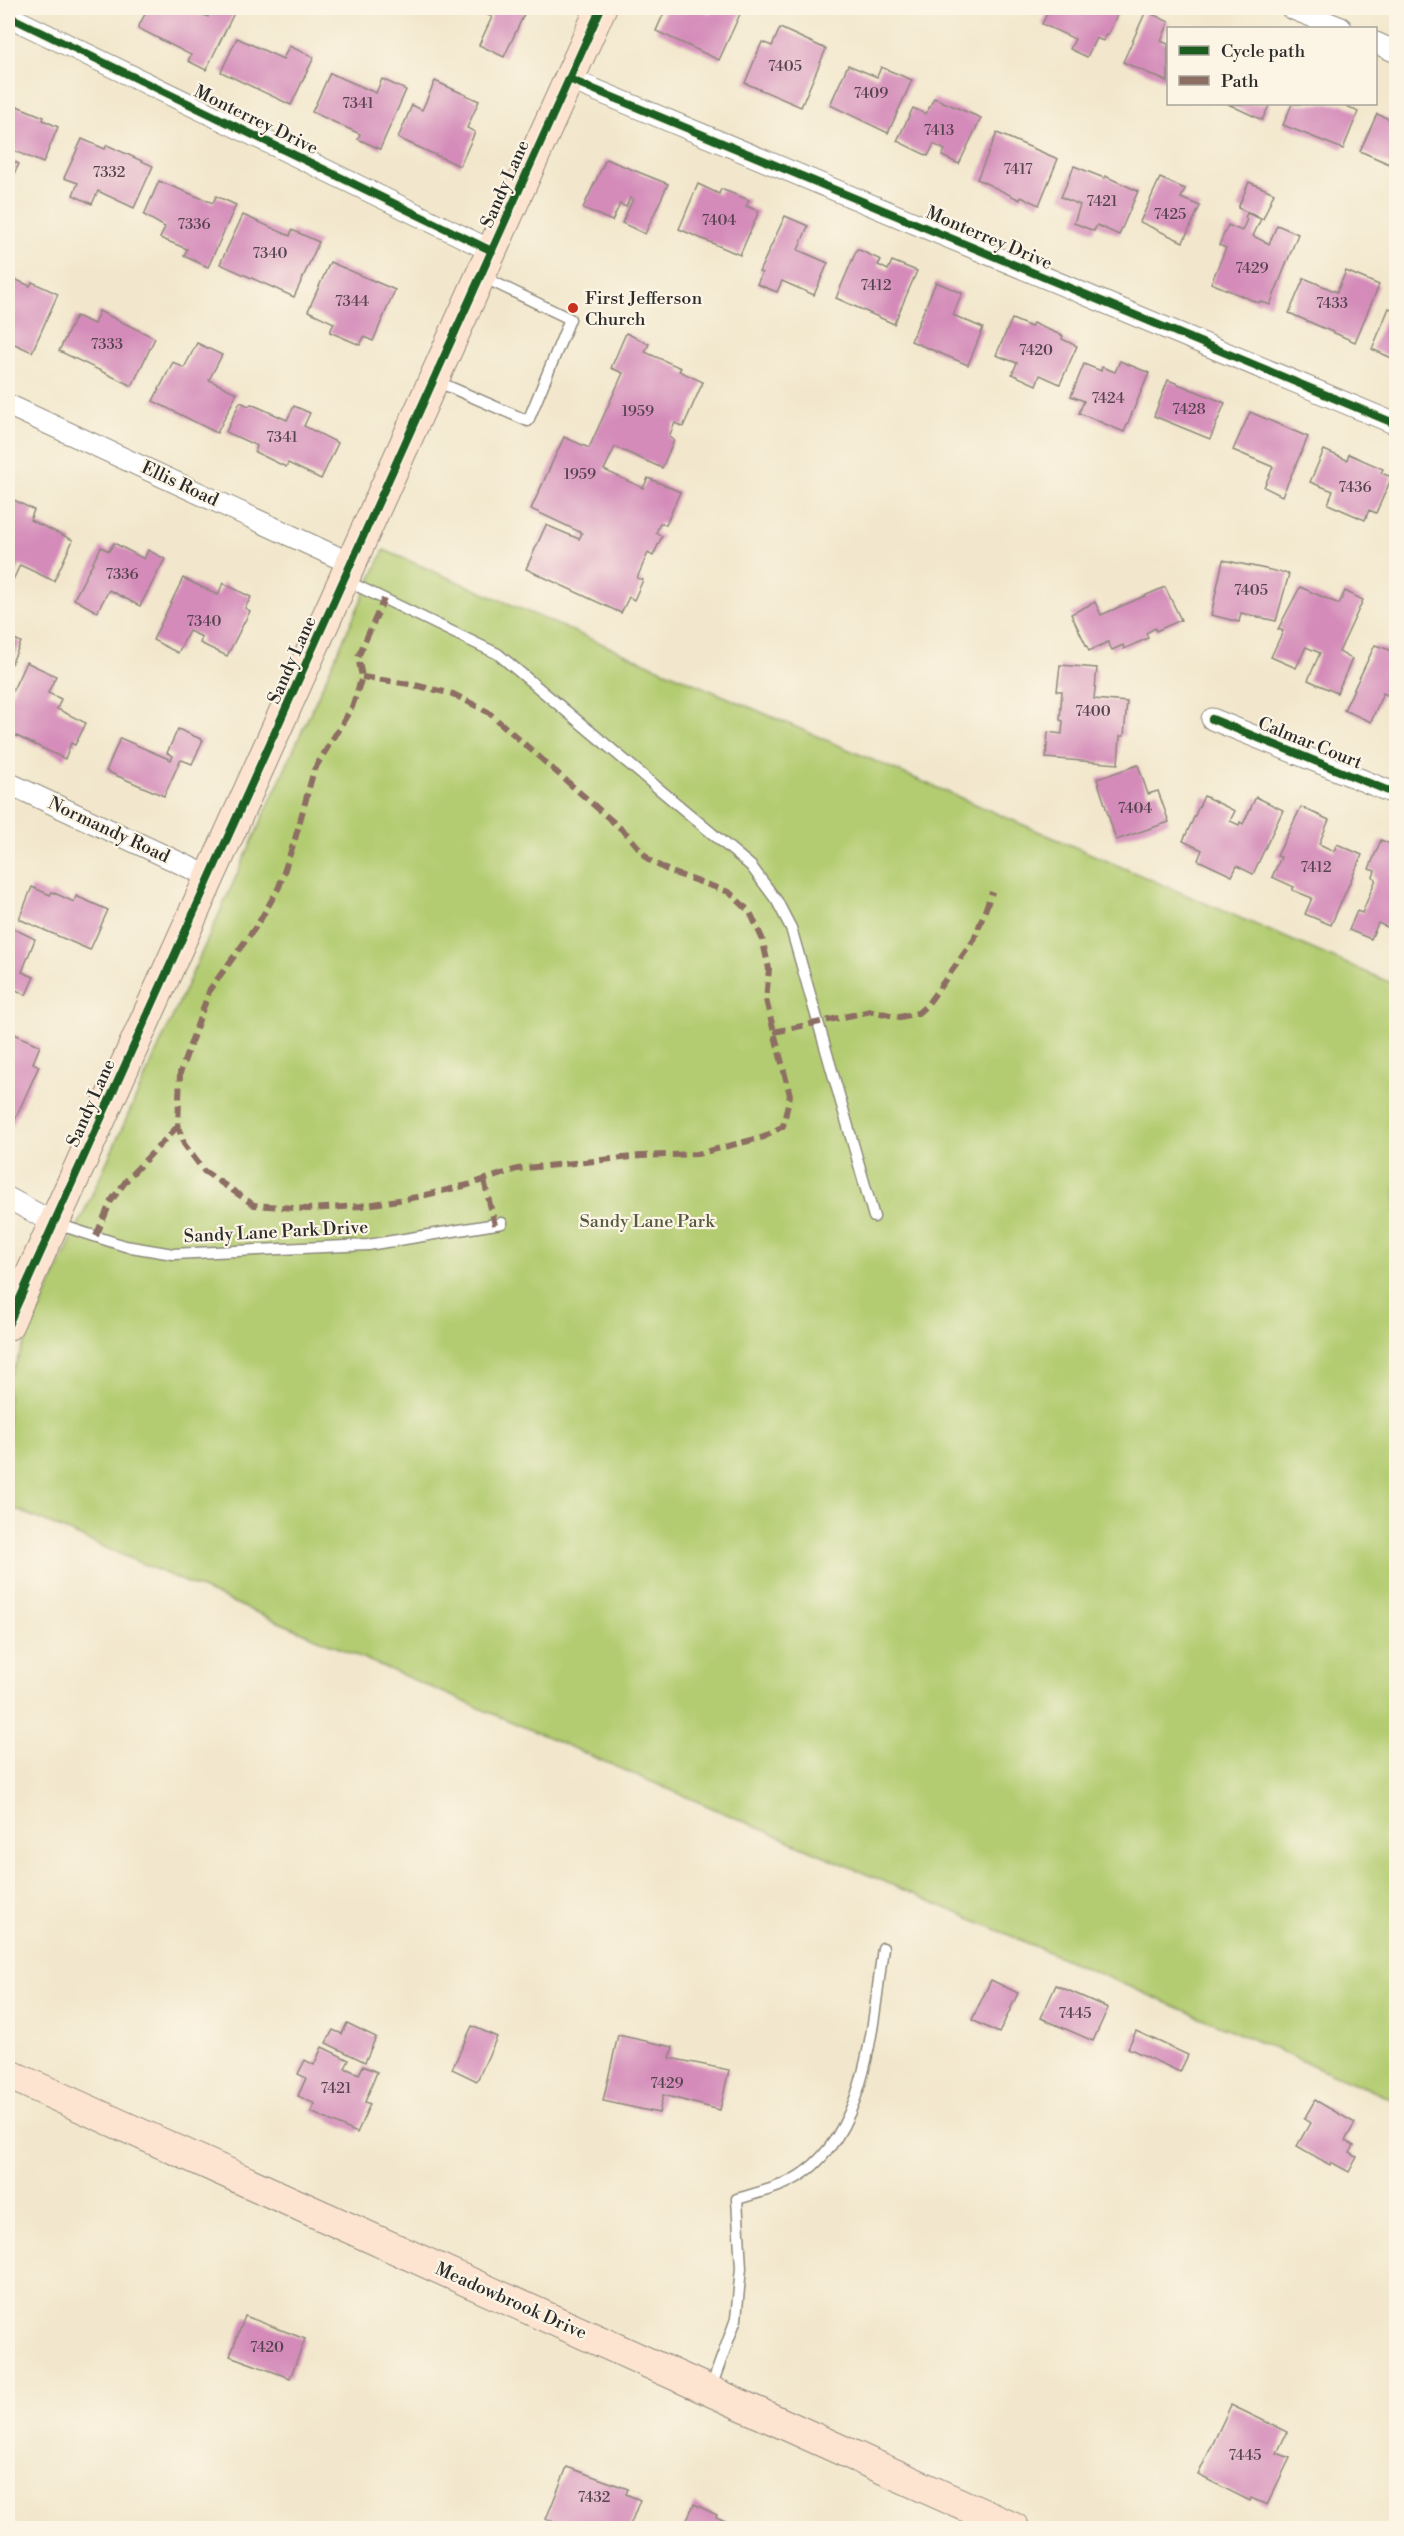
<svg xmlns="http://www.w3.org/2000/svg" width="1404" height="2536" viewBox="0 0 1404 2536" font-family="'Libre Bodoni',serif">
	<rect width="100%" height="100%" fill="#fcf5e5"/>
	<filter id="ink" filterUnits="userSpaceOnUse"><feTurbulence type="fractalNoise" baseFrequency=".0167" numOctaves="2"/><feDisplacementMap in="SourceGraphic" scale="12" xChannelSelector="R" yChannelSelector="G"/><feConvolveMatrix kernelMatrix="1 2 1 2 8 2 1 2 1" color-interpolation-filters="sRGB"/></filter>
	<filter id="wash" filterUnits="userSpaceOnUse"><feTurbulence type="fractalNoise" baseFrequency=".008" numOctaves="4" result="noise"/><feDisplacementMap in="SourceGraphic" scale="24" xChannelSelector="R" yChannelSelector="G"/><feGaussianBlur stdDeviation="1.35" result="paint"/><feColorMatrix in="noise" values="0 0 0 0 0 0 0 0 0 0 0 0 0 0 0 0 0 1.4 0 .05"/><feComposite in="paint" operator="in"/></filter>
	<g filter="url(#wash)">
		<rect width="100%" height="100%" fill="#f2e7cc"/>
		<path fill="#b3cc71" stroke="#6f7c4e" stroke-width="1.5" d="M384 550 1396 985V2101L8 1506V1380Z"/>
		<g id="blocks">
			<g fill="#d48bb9">
				<path d="M148 8H188L208 17 213 8 236 9 206 70 188 61 191 55 138 28Z"/>
				<path d="M472 8H527L504 57 479 45 492 17Z"/>
				<path d="M666 8H697L710 13 712 8H731L741 12 719 60 656 31Z"/>
				<path d="M1050 8H1120L1108 35 1106 34 1103 41 1096 38 1087 57 1070 49 1075 39 1042 24Z"/>
				<path d="M1146 11 1169 22 1161 41 1168 44V82L1123 62Z"/>
				<path d="M780 28 826 49 801 107 745 83 762 42 772 46Z"/>
				<path d="M237 38 283 59 289 46 314 57 291 105 221 72Z"/>
				<path d="M848 65 877 77 881 67 912 80 888 133 830 105Z"/>
				<path d="M330 73 376 93 382 79 406 90 380 149 358 139 360 134 312 112Z"/>
				<path d="M435 81 479 101 467 128 475 132 460 166 398 138 412 105 422 110Z"/>
				<path d="M934 98 981 118 959 164 942 156 945 150 934 144 928 156 897 141 913 108 926 114Z"/>
				<path d="M12 104 44 117 43 120 58 127 43 163 8 148V105L11 107Z"/>
				<path d="M1228 104H1270L1262 120Z"/>
				<path d="M1292 104H1343L1358 112 1343 149 1283 125Z"/>
				<path d="M1377 114 1396 122V167L1360 151Z"/>
				<path d="M997 133 1058 159 1039 205 1021 197 1020 200 977 179Z"/>
				<path d="M82 139 105 149 107 145 153 166 134 208 98 191 92 204 73 195 78 183 64 178Z"/>
				<path d="M8 158 19 164 8 186Z"/>
				<path d="M606 159 668 184 645 234 622 223 633 199 630 198 626 207 620 204 612 221 583 208Z"/>
				<path d="M1074 166 1104 178 1105 176 1138 191 1119 235 1097 225 1094 231 1074 223 1080 205 1061 197Z"/>
				<path d="M1160 178 1185 189 1181 198 1200 206 1183 242 1140 222Z"/>
				<path d="M159 181 213 203 216 196 236 205 208 267 184 256 187 249 160 238 165 227 144 215Z"/>
				<path d="M1249 182 1274 193 1263 219 1238 208Z"/>
				<path d="M698 184 719 194 721 189 749 200 746 206 759 211 740 255 679 229Z"/>
				<path d="M1247 213 1261 219 1253 236 1269 244 1277 225 1298 234 1270 305 1260 301 1259 303 1211 283 1226 248 1219 245 1228 225 1242 231 1247 219 1245 218Z"/>
				<path d="M243 215 290 236 292 230 319 242 294 297 220 264Z"/>
				<path d="M785 216 808 226 798 250 828 263 814 295 782 281 777 292 757 284 762 273 759 272Z"/>
				<path d="M857 249 881 260 878 265 888 270 892 261 917 271 894 324 836 298Z"/>
				<path d="M330 262 395 290 373 341 364 337 360 345 330 332 334 323 308 311Z"/>
				<path d="M1346 271 1379 285 1355 342 1289 313 1304 278 1337 292Z"/>
				<path d="M12 278 30 286 32 282 58 294 32 352 8 341V287Z"/>
				<path d="M936 282 962 293 953 315 983 328 968 365 911 341Z"/>
				<path d="M1389 308 1396 311V360L1372 349Z"/>
				<path d="M99 311 155 338 132 386 59 351 76 316 94 324Z"/>
				<path d="M1012 319 1031 327 1033 323 1063 336 1062 339 1077 346 1060 384 1040 375 1036 385 1012 374 1017 363 996 355Z"/>
				<path d="M626 333 649 344 645 352 681 368 679 371 703 382 683 427 675 423 669 437 674 440 662 468 615 447 604 470 643 488 648 478 680 492 666 525 660 523 656 533 662 536 653 556 648 553 637 578 643 580 634 600 629 597 621 613 526 569 546 525 579 539 582 533 531 509 564 437 589 448 623 373 611 368Z"/>
				<path d="M197 343 222 355 209 380 237 393 217 433 153 401 173 362 184 368Z"/>
				<path d="M1120 361 1149 373 1124 432 1079 413 1084 401 1071 396 1084 364 1101 371 1102 367 1115 372Z"/>
				<path d="M1168 380 1225 403 1210 439 1154 416Z"/>
				<path d="M240 402 249 406 251 404 287 420 294 406 310 413 304 426 338 443 321 479 288 463 286 467 255 452 257 446 226 432Z"/>
				<path d="M1250 412 1308 437 1282 496 1264 487 1273 467 1233 450Z"/>
				<path d="M1324 450 1347 460 1349 454 1383 469 1381 473 1392 477 1376 513 1369 510 1365 520 1328 504 1333 491 1310 482Z"/>
				<path d="M8 497 34 510 30 520 73 540 54 581 20 565 13 580 8 577Z"/>
				<path d="M114 543 144 559 148 550 165 559 140 606 109 590 97 612 74 599 101 547 109 551Z"/>
				<path d="M1223 560 1289 574 1276 621 1241 613 1239 622 1211 615Z"/>
				<path d="M183 578 218 595 223 583 251 597 245 608 250 611 227 656 200 643 202 637 189 631 178 653 153 640Z"/>
				<path d="M1165 587 1181 620 1156 631 1155 628 1146 633 1148 638 1124 649 1123 645 1112 650 1108 642 1089 651 1071 614 1095 602 1101 615Z"/>
				<path d="M1300 587 1339 604 1345 591 1363 600 1339 652 1352 659 1337 693 1308 680 1320 653 1306 647 1296 668 1271 657 1283 631 1278 629Z"/>
				<path d="M8 636 21 642 8 671Z"/>
				<path d="M1375 645 1396 652V699L1383 693 1371 722 1344 710Z"/>
				<path d="M26 662 56 676 48 693 61 699 57 709 86 723 75 745 71 743 65 759 8 732V701Z"/>
				<path d="M1060 665 1097 668 1094 699 1127 702 1124 736H1120L1118 764 1046 758 1048 732 1062 734 1063 721 1060 720 1062 691H1057Z"/>
				<path d="M178 729 203 740 192 764 182 760 180 761 164 796 106 771 120 738 171 760 173 756 167 753Z"/>
				<path d="M1138 765 1148 794 1158 791 1169 822 1116 840 1097 779Z"/>
				<path d="M1204 796 1235 811 1230 821 1239 825 1240 822 1243 824 1256 797 1283 810 1253 874 1237 866 1232 876 1198 860 1202 850 1183 841Z"/>
				<path d="M1301 807 1329 820 1319 844 1334 851 1337 844 1362 855 1331 925 1305 914 1312 898 1292 890 1294 887 1272 877 1281 857 1277 856Z"/>
				<path d="M1381 840 1396 847V931L1378 923 1371 939 1349 930 1357 911 1362 913 1376 879 1373 877 1375 871 1369 869Z"/>
				<path d="M32 887 50 895 52 892 74 902 76 896 108 910 90 950 19 919Z"/>
				<path d="M8 926 35 939 22 972 34 977 26 995 8 986Z"/>
				<path d="M8 1031 40 1046 33 1063 39 1066 8 1135Z"/>
				<path d="M991 1980 1018 1993 999 2033 972 2020Z"/>
				<path d="M1056 1985 1108 2008 1093 2041 1041 2018Z"/>
				<path d="M347 2023 376 2037 365 2062 326 2043 333 2030 342 2034Z"/>
				<path d="M472 2026 497 2037 477 2081 452 2069Z"/>
				<path d="M1136 2031 1188 2055 1180 2072 1128 2048Z"/>
				<path d="M618 2035 673 2047 670 2058 729 2070 720 2110 663 2095 659 2113 603 2101Z"/>
				<path d="M322 2047 349 2060 345 2068 359 2074 363 2066 377 2072 365 2102 370 2104 357 2133 311 2112 315 2104 298 2096 306 2078 298 2074 305 2060 314 2065Z"/>
				<path d="M1315 2100 1355 2123 1345 2141 1354 2146 1350 2153 1357 2157 1349 2172 1331 2162 1330 2165 1297 2146 1310 2123 1304 2119Z"/>
				<path d="M245 2316 305 2339 290 2378 230 2356Z"/>
				<path d="M1231 2405 1287 2432 1277 2453 1290 2458 1267 2505 1251 2498 1250 2501 1198 2475Z"/>
				<path d="M567 2467 628 2489 626 2494 640 2500 629 2528H570L546 2519Z"/>
				<path d="M694 2504 717 2515 716 2517 741 2528H683Z"/>
			</g>
		</g>
	</g>
	<g filter="url(#ink)">
		<use href="#blocks" fill-opacity="0" stroke="#8e897c" stroke-width="1.5"/>
		<g fill="none" stroke-linecap="round" stroke-linejoin="round">
			<defs>
				<g id="lane">
					<path d="M436 381 528 421 570 319 481 276"/>
					<path d="M345 580 498 654 751 866 777 901 791 928 874 1217"/>
					<path d="M57 1224 125 1246 173 1254 368 1245 502 1223"/>
					<path d="M710 2390 736 2319 741 2268 737 2199C760 2192 785 2187 805 2172 868 2126 873 2019 883 1948"/>
				</g>
				<g id="street">
					<path d="M1291 8 1341 28"/>
					<path d="M8 16 492 251"/>
					<path d="M1376 43 1396 52"/>
					<path d="M569 79 1396 424"/>
					<path d="M8 405 352 564"/>
					<path d="M1212 719 1396 794"/>
					<path d="M8 783 210 877"/>
					<path d="M8 1198 54 1223"/>
				</g>
				<g id="secondary">
					<path d="M8 1325 601 8"/>
					<path d="M8 2074 1014 2528"/>
				</g>
			</defs>
			<use href="#lane" stroke="#8e897c" stroke-width="13"/>
			<use href="#street" stroke="#8e897c" stroke-width="23"/>
			<use href="#secondary" stroke="#8e897c" stroke-width="32"/>
			<use href="#lane" stroke="#fff" stroke-width="10"/>
			<use href="#street" stroke="#fff" stroke-width="21"/>
			<use href="#secondary" stroke="#fde4d1" stroke-width="30"/>
			<g stroke="#8d6e63" stroke-width="6" stroke-dasharray="12 6" stroke-linecap="butt">
				<path d="M362 677 410 684 453 694 488 712 628 835 649 860 671 872 729 892 750 912 762 938 769 969 766 1000 790 1095 783 1126 764 1137 697 1154 641 1156 517 1169 468 1185 417 1197 361 1206 307 1209 254 1205 204 1171 184 1144 178 1126 180 1073 210 989 258 924 279 887 295 839 314 770 352 707 362 677 358 657 384 599"/>
				<path d="M774 1032 871 1011 900 1017 918 1013 927 1005 974 940 992 892"/>
				<path d="M484 1180 495 1225"/>
				<path d="M96 1236 111 1201 129 1177 178 1126"/>
			</g>
			<defs>
				<g id="cycleway">
					<path d="M8 16 492 251"/>
					<path d="M569 79 1396 424"/>
					<path d="M1212 719 1396 794"/>
					<path d="M8 1325 601 8"/>
				</g>
			</defs>
			<use href="#cycleway" stroke="#fcf5e5" stroke-width="11"/>
			<use href="#cycleway" stroke="#1b5e20" stroke-width="8"/>
		</g>
	</g>
	<circle fill="#c8321e" stroke="#fcf5e5" stroke-width="2" cx="573" cy="308" r="6"/>
	<g text-anchor="middle" dominant-baseline="central" stroke-width="4.5" stroke-linejoin="round" paint-order="stroke">
		<g font-size="15" fill="#55434e">
			<text x="785" y="66">7405</text>
			<text x="871" y="93">7409</text>
			<text x="358" y="103">7341</text>
			<text x="939" y="130">7413</text>
			<text x="1018" y="169">7417</text>
			<text x="109" y="172">7332</text>
			<text x="1102" y="201">7421</text>
			<text x="1170" y="214">7425</text>
			<text x="719" y="220">7404</text>
			<text x="194" y="224">7336</text>
			<text x="270" y="253">7340</text>
			<text x="1252" y="268">7429</text>
			<text x="876" y="285">7412</text>
			<text x="352" y="301">7344</text>
			<text x="1332" y="303">7433</text>
			<text x="107" y="344">7333</text>
			<text x="1036" y="350">7420</text>
			<text x="1108" y="398">7424</text>
			<text x="1189" y="409">7428</text>
			<text x="638" y="411">1959</text>
			<text x="282" y="437">7341</text>
			<text x="580" y="474">1959</text>
			<text x="1355" y="487">7436</text>
			<text x="122" y="574">7336</text>
			<text x="1251" y="590">7405</text>
			<text x="204" y="621">7340</text>
			<text x="1093" y="711">7400</text>
			<text x="1135" y="808">7404</text>
			<text x="1316" y="867">7412</text>
			<text x="1075" y="2013">7445</text>
			<text x="667" y="2083">7429</text>
			<text x="336" y="2088">7421</text>
			<text x="267" y="2347">7420</text>
			<text x="1245" y="2455">7445</text>
			<text x="594" y="2497">7432</text>
		</g>
		<g font-size="18" fill="#2b2b2b" stroke="#fcf5e5">
			<text transform="translate(256 120) rotate(26)">Monterrey Drive</text>
			<text transform="translate(505 184) rotate(-66)">Sandy Lane</text>
			<text transform="translate(989 238) rotate(23)">Monterrey Drive</text>
			<text transform="translate(180 484) rotate(25)">Ellis Road</text>
			<text transform="translate(292 660) rotate(-66)">Sandy Lane</text>
			<text transform="translate(1310 743) rotate(22)">Calmar Court</text>
			<text transform="translate(109 830) rotate(25)">Normandy Road</text>
			<text transform="translate(91 1103) rotate(-66)">Sandy Lane</text>
			<text transform="translate(276 1232) rotate(-3)">Sandy Lane Park Drive</text>
			<text transform="translate(511 2301) rotate(24)">Meadowbrook Drive</text>
		</g>
		<g font-size="18" fill="#2b2b2b" stroke="#fcf5e5" text-anchor="start">
			<text x="585" y="298">First Jefferson<tspan x="585" dy="21">Church</tspan></text>
		</g>
		<g font-size="18" fill="#545b40" stroke="#fcf5e5">
			<text x="647" y="1221">Sandy Lane Park</text>
		</g>
	</g>
	<rect width="1404" height="2536" fill="none" stroke="#fcf5e5" stroke-width="30"/>
	<rect x="1167" y="27" width="210" height="78" fill="#fcf5e5" stroke="#a8a49b" stroke-width="1.5"/>
	<rect x="1179" y="46" width="30" height="9" fill="#1b5e20" stroke="#a8a49b" stroke-width="1.5"/>
	<text x="1221" y="57" font-size="18" fill="#2b2b2b">Cycle path</text>
	<rect x="1179" y="76" width="30" height="9" fill="#8d6e63" stroke="#a8a49b" stroke-width="1.5"/>
	<text x="1221" y="87" font-size="18" fill="#2b2b2b">Path</text>
</svg>
